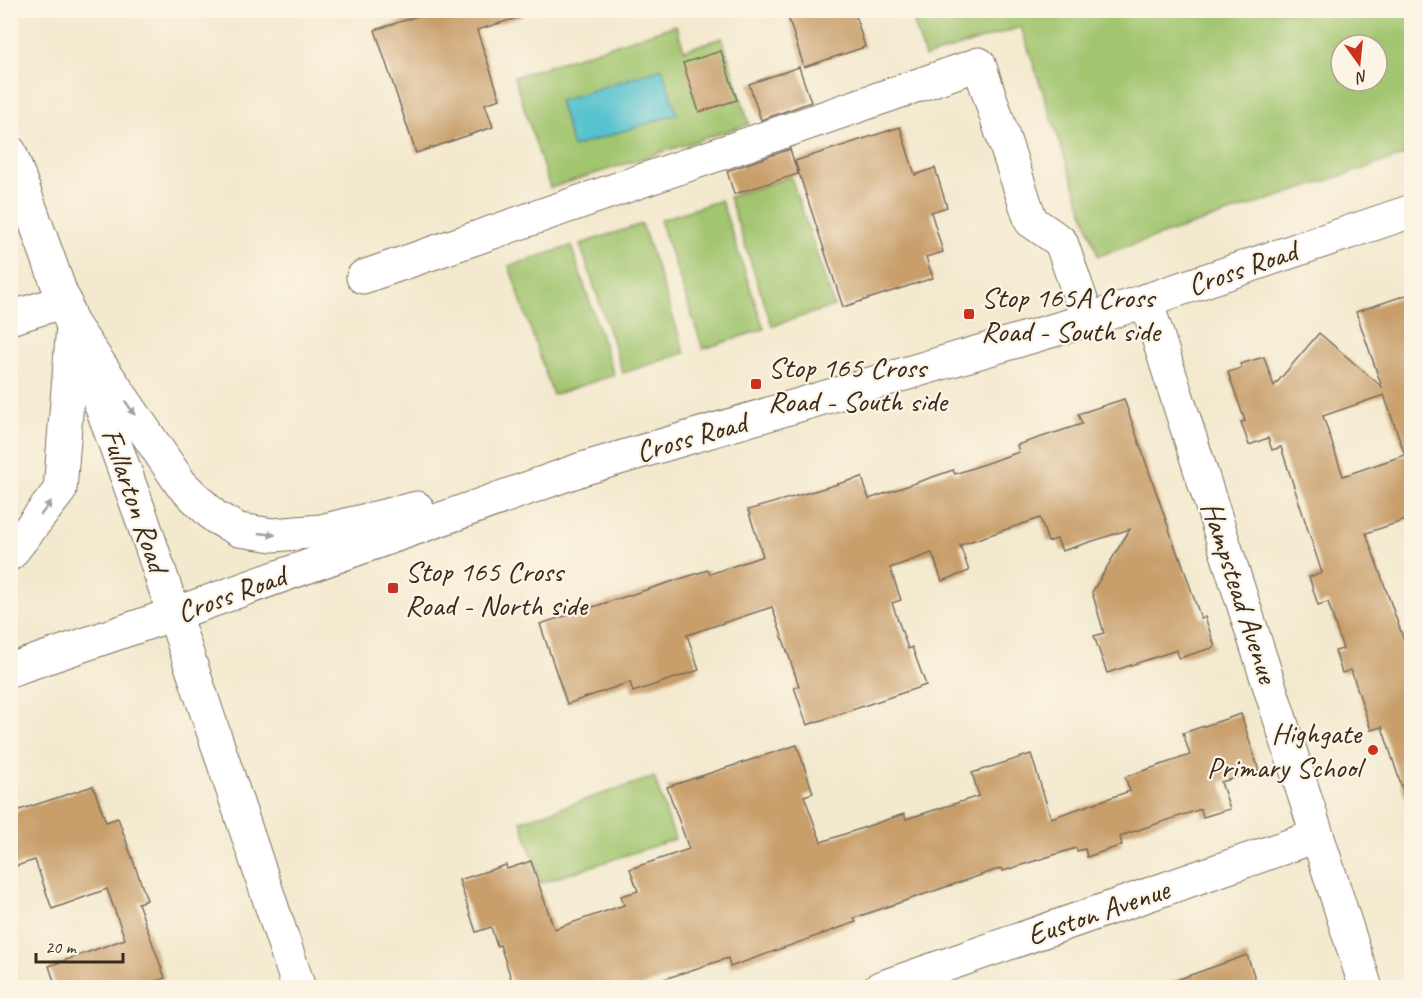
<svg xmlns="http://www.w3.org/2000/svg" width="1422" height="998" viewBox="0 0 1422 998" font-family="Caveat,sans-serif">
	<rect width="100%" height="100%" fill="#fcf5e5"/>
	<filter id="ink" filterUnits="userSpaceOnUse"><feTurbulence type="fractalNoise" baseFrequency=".0167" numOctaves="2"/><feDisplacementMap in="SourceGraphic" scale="12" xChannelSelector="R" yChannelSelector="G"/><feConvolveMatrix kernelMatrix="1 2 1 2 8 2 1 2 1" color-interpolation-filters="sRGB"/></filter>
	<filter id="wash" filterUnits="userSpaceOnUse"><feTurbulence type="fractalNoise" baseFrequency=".008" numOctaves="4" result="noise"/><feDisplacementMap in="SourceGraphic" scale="24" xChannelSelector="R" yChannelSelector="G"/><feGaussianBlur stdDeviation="1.35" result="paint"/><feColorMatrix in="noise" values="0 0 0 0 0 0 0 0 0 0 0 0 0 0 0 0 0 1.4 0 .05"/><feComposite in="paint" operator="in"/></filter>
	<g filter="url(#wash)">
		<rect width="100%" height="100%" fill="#f3e9ce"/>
		<g fill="#a2c56f" stroke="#6e7846" stroke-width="1.5" fill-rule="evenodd">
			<path d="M910 11H1411V153L1098 256 1021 27 925 57ZM1341 45H1377V81H1341Z"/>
			<path d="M676 25 684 50 722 38 749 124 550 188 514 77Z"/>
			<path d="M791 177 834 306 772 326 729 197Z"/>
			<path d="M721 200 764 329 703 349 660 220Z"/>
			<path d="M642 224 685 353 623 373 580 244Z"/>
			<path d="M571 246 614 375 553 395 509 266Z"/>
			<path d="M654 777 675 839 541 883 521 821Z"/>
		</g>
		<path fill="#56c2cf" stroke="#487676" stroke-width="1.5" d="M662 68 677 114 573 147 559 101Z"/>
		<g id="blocks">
			<g fill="#c89e6a" fill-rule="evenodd">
				<path d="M436 10H523L524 16 477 30 500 99 485 104 493 127 416 153 375 30Z"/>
				<path d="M786 10H854L865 47 804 67Z"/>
				<path d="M721 51 737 100 699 112 683 63Z"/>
				<path d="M799 67 811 102 761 120 749 84Z"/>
				<path d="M900 127 915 175 935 168 947 207 931 212 943 252 926 257 933 278 843 307 795 161Z"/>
				<path d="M790 149 798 174 734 194 727 171Z"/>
				<path d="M1412 293V518L1366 533 1412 663V802L1407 803 1382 727 1371 730 1351 670 1342 673 1335 651 1343 649 1328 602 1318 605 1309 577 1322 573 1281 447 1272 450 1268 438 1249 445 1241 422 1245 421 1228 372 1242 368 1240 364 1264 357 1274 386 1319 333 1382 387 1356 312ZM1384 395 1405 455 1343 476 1323 416Z"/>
				<path d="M1124 399 1179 558 1180 557 1201 619 1205 617 1215 647 1179 658 1177 650 1107 673 1094 636 1104 633 1092 592 1130 529 1062 551 1057 539 1048 542 1040 518 960 545 969 571 942 581 932 553 890 568 901 600 892 603 908 649 912 647 926 685 807 725 794 687 799 686 772 607 687 635 699 670 633 692 630 682 567 704 540 624 708 570 710 574 763 556 748 510 862 477 869 499 953 470 955 474 1019 452 1017 445 1082 424 1078 414Z"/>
				<path d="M1241 714 1259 771 1221 782 1230 809 1203 817 1201 809 1126 834 1120 837 1122 845 1087 857 1085 849 1077 851 1076 848 1003 871 1002 868 854 918 856 922 730 967 728 958 640 987H514L500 945 497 946 491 927 476 932 459 880 506 865 507 869 531 861 554 929 624 905 621 896 638 891 630 869 689 849 667 787 797 745 813 793 804 796 821 842 904 814 906 819 979 796 972 773 1031 754 1051 818 1130 791 1125 777 1190 755 1183 733Z"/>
				<path d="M93 786 106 822 118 818 147 900 138 903 165 978 138 987H56L49 966 125 939 107 889 52 909 35 860 10 868V813Z"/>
				<path d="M1247 955 1258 987H1165V984Z"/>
			</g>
		</g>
	</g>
	<g filter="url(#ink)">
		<use href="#blocks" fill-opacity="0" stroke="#7b6d5c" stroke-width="1.5"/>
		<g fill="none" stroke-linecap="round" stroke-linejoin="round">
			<defs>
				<g id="minor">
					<path d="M363 277 979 64 1031 221 1061 242 1088 320"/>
					<path d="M1146 300 1366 988"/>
					<path d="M10 318 65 301"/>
					<path d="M880 988 1317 836"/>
				</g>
				<path id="major" d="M10 152 141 516 299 988"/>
				<g id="highway">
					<path d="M73 325 181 484 215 517 239 530 273 535 321 531 417 508"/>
					<path d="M10 554 60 490 73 325"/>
					<path d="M10 670 174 614 582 469 1088 320 1412 211"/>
				</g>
			</defs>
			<use href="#minor" stroke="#7b6d5c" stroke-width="35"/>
			<use href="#major" stroke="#7b6d5c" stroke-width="35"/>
			<use href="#highway" stroke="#7b6d5c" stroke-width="35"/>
			<use href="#minor" stroke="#fff" stroke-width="33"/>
			<use href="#major" stroke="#fff" stroke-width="33"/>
			<use href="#highway" stroke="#fff" stroke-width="33"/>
		</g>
		<defs><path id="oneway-solid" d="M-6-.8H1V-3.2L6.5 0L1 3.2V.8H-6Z" transform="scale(1.5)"/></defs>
		<g fill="#a79f9a">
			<use href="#oneway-solid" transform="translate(130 408) rotate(56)"/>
			<use href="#oneway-solid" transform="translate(46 508) rotate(-53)"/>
			<use href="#oneway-solid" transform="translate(267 534) rotate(6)"/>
		</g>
	</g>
	<g fill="#c8321e" stroke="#fcf5e5" stroke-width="2">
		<rect x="963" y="308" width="12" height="12" rx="3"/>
		<rect x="750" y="378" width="12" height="12" rx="3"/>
		<rect x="387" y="582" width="12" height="12" rx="3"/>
		<circle cx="1373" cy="750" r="6"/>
	</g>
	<g text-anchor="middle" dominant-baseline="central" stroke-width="4.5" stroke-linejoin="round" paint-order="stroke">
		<g font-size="30" fill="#3b2a1e" stroke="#fcf5e5">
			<text transform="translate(1242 268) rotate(-19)">Cross Road</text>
			<text transform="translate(691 437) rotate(-16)">Cross Road</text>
			<text transform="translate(135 500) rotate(71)">Fullarton Road</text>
			<text transform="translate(1240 592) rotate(72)">Hampstead Avenue</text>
			<text transform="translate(231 594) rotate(-20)">Cross Road</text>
			<text transform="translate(1098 912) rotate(-19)">Euston Avenue</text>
		</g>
		<g font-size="30" fill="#3b2a1e" stroke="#fcf5e5" text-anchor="start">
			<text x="981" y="297">Stop 165A Cross<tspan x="981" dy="34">Road - South side</tspan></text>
			<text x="768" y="367">Stop 165 Cross<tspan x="768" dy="34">Road - South side</tspan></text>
			<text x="405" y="571">Stop 165 Cross<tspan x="405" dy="34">Road - North side</tspan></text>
			<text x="1361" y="733" text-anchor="end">Highgate<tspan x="1361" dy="34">Primary School</tspan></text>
		</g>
	</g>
	<rect width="1422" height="998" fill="none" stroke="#fcf5e5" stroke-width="36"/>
	<g transform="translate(1359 63) rotate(165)"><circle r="28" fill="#fcf5e5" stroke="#afa495" stroke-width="1.5"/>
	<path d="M0-4.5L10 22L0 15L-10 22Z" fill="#c8321e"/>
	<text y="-9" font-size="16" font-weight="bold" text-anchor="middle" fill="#3b2a1e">N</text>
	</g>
	<path d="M36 953v9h87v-9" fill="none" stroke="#3b2a1e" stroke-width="3"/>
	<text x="45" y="953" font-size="18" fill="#3b2a1e" stroke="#fcf5e5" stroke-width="4.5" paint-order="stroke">20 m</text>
</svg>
